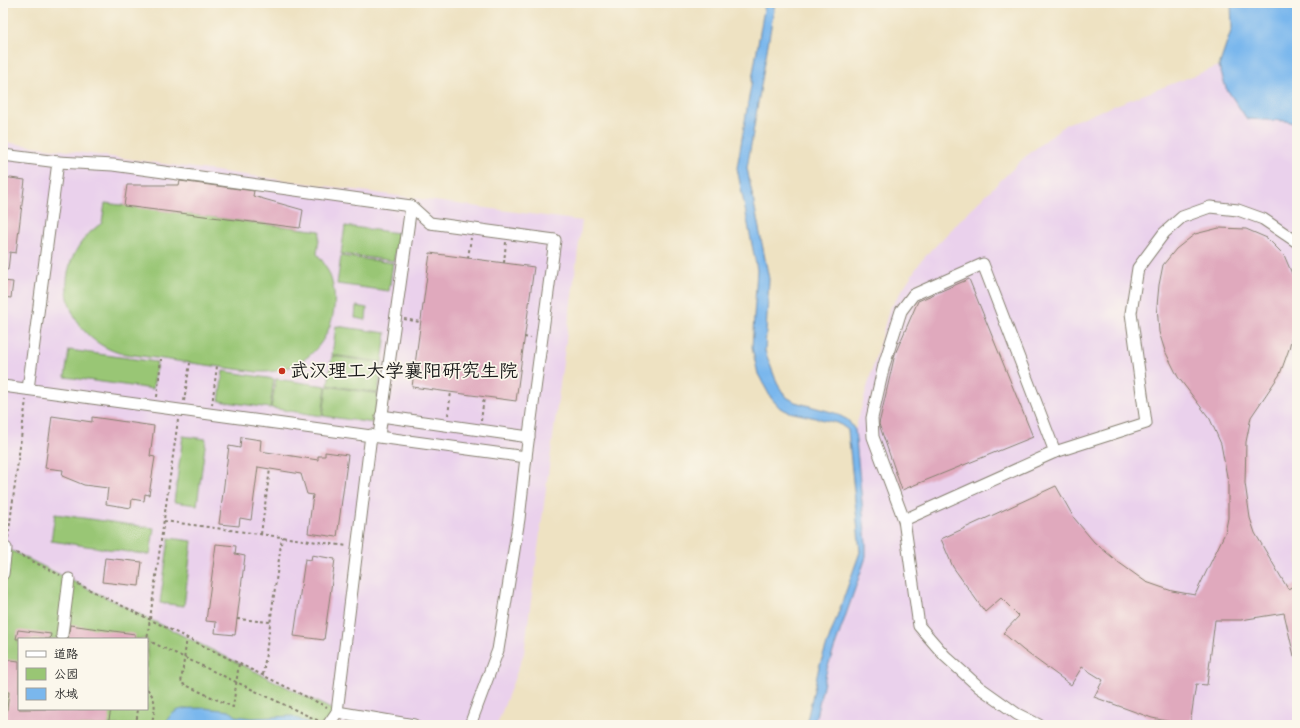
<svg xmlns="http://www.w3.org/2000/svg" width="1300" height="728" viewBox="0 0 1300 728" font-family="Caveat,'LXGW WenKai TC',sans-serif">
	<rect width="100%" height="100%" fill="#fbf7ec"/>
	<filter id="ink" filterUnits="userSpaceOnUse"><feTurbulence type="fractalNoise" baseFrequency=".025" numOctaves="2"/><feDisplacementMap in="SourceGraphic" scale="8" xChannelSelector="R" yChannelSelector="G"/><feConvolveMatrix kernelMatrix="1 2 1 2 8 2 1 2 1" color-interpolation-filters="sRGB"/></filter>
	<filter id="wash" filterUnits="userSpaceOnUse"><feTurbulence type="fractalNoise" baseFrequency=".012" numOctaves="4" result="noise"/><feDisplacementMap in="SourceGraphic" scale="16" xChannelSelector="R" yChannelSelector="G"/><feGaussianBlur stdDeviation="0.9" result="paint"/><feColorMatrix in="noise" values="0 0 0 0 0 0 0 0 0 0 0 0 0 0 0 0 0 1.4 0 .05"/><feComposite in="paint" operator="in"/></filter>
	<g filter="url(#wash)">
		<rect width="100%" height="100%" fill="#eee2c2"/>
		<g fill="#ead1ec" fill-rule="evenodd">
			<path d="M1219 66 1226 88 1287 121 1297 124V725H814L827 669 866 557V543L855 430 889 310 921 261 971 209 1025 157 1066 124Z"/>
			<path d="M3 142 582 221 524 653 497 725H3ZM19 639H147V709H19Z"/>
		</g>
		<g fill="#99c674" stroke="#5a7148" fill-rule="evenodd">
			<path d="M105 203 320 231 317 254C351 292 333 355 284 369 275 372 266 372 257 372L119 353C57 333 49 258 102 223Z"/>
			<path d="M345 226 398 233 394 261 341 254Z"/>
			<path d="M341 256 393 263 389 291 337 284Z"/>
			<path d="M356 306 367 308 366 320 355 318Z"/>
			<path d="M336 326 386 333 382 362 332 355Z"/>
			<path d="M69 350 157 362 153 389 65 377Z"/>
			<path d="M332 356 382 363 378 393 328 385Z"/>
			<path d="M223 371 274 379 270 408 219 401Z"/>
			<path d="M276 379 326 386 322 416 271 408Z"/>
			<path d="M327 386 378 394 374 423 323 416Z"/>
			<path d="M183 436 206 439 197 505 174 502Z"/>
			<path d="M55 514 154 528 150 555 51 541Z"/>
			<path d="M169 538 192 541 184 606 160 603Z"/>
			<path d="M6 548 337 712 328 725H3V574ZM19 639H147V709H19Z"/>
		</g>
		<g fill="#7ab7ed" stroke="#4b6a84">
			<path d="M765 3H775L747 168 769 279 765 351 777 383 785 396 795 402 835 413 848 420 855 430 866 543V557L827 669 814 725H806L819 667 860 552 848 430 838 423 789 412 780 408 771 398 758 374 752 348 757 270 737 168Z"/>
			<path d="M1231 3H1297V124L1287 121 1247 119 1226 88 1219 66 1232 28Z"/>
			<path d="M205 708 230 711 236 716 252 718 292 716 312 725H164C175 705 185 709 205 708Z"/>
		</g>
		<g id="blocks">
			<g fill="#e0a9bd">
				<path d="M3 177 25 180 16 253 10 252 8 270 3 269V214L6 193H3Z"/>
				<path d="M180 181 254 191 253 196 303 210 300 228 124 206 127 185H179Z"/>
				<path d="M1219 228 1246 229 1267 238 1284 255 1293 276 1297 301 1294 327 1289 349 1280 374 1251 417 1246 442 1245 483 1250 518 1255 533 1288 589 1297 584V656H1294L1284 613 1241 620H1215L1207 685 1196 684 1190 725H1186L1152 718 1094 697 1103 680 1082 667 1071 685 1023 650 1003 633 1019 616 1001 598 985 612 953 567 941 539 1056 486 1074 518 1094 542 1118 562 1146 582 1172 591 1195 595 1225 533 1228 518V482L1221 444 1210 419 1178 377 1165 351 1159 332 1157 306 1159 285 1163 265 1176 249 1195 234Z"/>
				<path d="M430 253 534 267 516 401 412 387Z"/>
				<path d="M969 279 1033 437 902 490 879 424 895 354 918 301Z"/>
				<path d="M3 281 13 282 11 298 3 297Z"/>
				<path d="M52 416 92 422V417L154 426 150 456 155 457 149 495 145 494 144 501 132 499 131 508 106 504 108 488 84 485 62 476 63 470 45 468Z"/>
				<path d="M241 437 261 440 260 451 318 460V456H325V452L348 455 337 537 308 533 313 495 307 494 301 474 258 467 251 520 240 518 239 526 219 524 229 446 240 448Z"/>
				<path d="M216 544 236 546 235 554 245 556 235 635 215 633 216 622 206 621Z"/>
				<path d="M312 555 335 559 324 640 294 636 305 559 311 560Z"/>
				<path d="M105 558 142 562 139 586 102 582Z"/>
				<path d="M70 625 135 634V639H68Z"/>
				<path d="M18 630 51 634 50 639H16Z"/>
				<path d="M3 659 19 661V709H111L108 725H5L9 692H3Z"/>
			</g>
		</g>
	</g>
	<g filter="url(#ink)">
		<use href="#blocks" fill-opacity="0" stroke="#857f6f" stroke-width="1"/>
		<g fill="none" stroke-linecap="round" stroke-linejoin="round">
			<defs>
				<g id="minor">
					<path d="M3 155 58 162 28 389"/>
					<path d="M58 162 113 165 411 206 379 436"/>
					<path d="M411 206 430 223 555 240 526 457"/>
					<path d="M3 386 526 457 519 519 498 650 470 725"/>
					<path d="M381 416 529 437"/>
					<path d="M904 520 1055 452 1146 423 1131 313 1138 268 1164 233 1182 217 1210 207 1238 210 1263 219 1297 242"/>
					<path d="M3 548H6L3 574"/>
					<path d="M62 635 69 579"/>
					<path d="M337 712 414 725"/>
					<path d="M328 725 337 712 371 435"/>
					<path d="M1039 725 1017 714 979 687 945 656 919 626 904 520 873 437 872 418 884 365 901 311 913 295 983 264 1055 452"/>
				</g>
			</defs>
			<use href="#minor" stroke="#857f6f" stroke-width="13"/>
			<g stroke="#857f6f" stroke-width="2" stroke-dasharray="3 3" stroke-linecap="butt">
				<path d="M468 258 471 238"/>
				<path d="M504 263 506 242"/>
				<path d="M404 319 420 322"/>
				<path d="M524 337 531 338"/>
				<path d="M157 397 161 359"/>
				<path d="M184 401 190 363"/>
				<path d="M212 405 217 366"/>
				<path d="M448 415 451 392"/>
				<path d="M178 420 147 640 319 721"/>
				<path d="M481 421 484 397"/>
				<path d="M164 521 347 546"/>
				<path d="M261 534 270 469"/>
				<path d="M8 538 26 400"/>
				<path d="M16 553 60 575"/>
				<path d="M78 584 327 707"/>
				<path d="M237 619 270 622"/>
				<path d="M187 637 181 683 233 707 239 663"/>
				<path d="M263 675 282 537"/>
				<path d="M147 689C158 700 155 711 151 725"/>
				<path d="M136 725 138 709"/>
			</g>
			<use href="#minor" stroke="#fff" stroke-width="11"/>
		</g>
	</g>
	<circle fill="#c8321e" stroke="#fbf7ec" stroke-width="1.5" cx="282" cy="371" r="4"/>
	<g text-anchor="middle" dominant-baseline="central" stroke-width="3.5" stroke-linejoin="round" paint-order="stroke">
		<g font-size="19" fill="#1c1c1c" stroke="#fbf7ec" text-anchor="start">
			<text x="290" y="371">武汉理工大学襄阳研究生院</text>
		</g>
	</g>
	<rect width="1300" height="728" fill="none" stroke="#fbf7ec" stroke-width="16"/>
	<rect x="18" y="638" width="130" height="72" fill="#fbf7ec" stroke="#a29f99"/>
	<rect x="26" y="651" width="20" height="6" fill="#ffffff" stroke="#a29f99"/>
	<text x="54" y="658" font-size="12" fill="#1c1c1c">道路</text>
	<rect x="26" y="668" width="20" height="12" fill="#99c674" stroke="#a29f99"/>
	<text x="54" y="678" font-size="12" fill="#1c1c1c">公园</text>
	<rect x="26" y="688" width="20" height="12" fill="#7ab7ed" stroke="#a29f99"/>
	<text x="54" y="698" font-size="12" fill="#1c1c1c">水域</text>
</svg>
